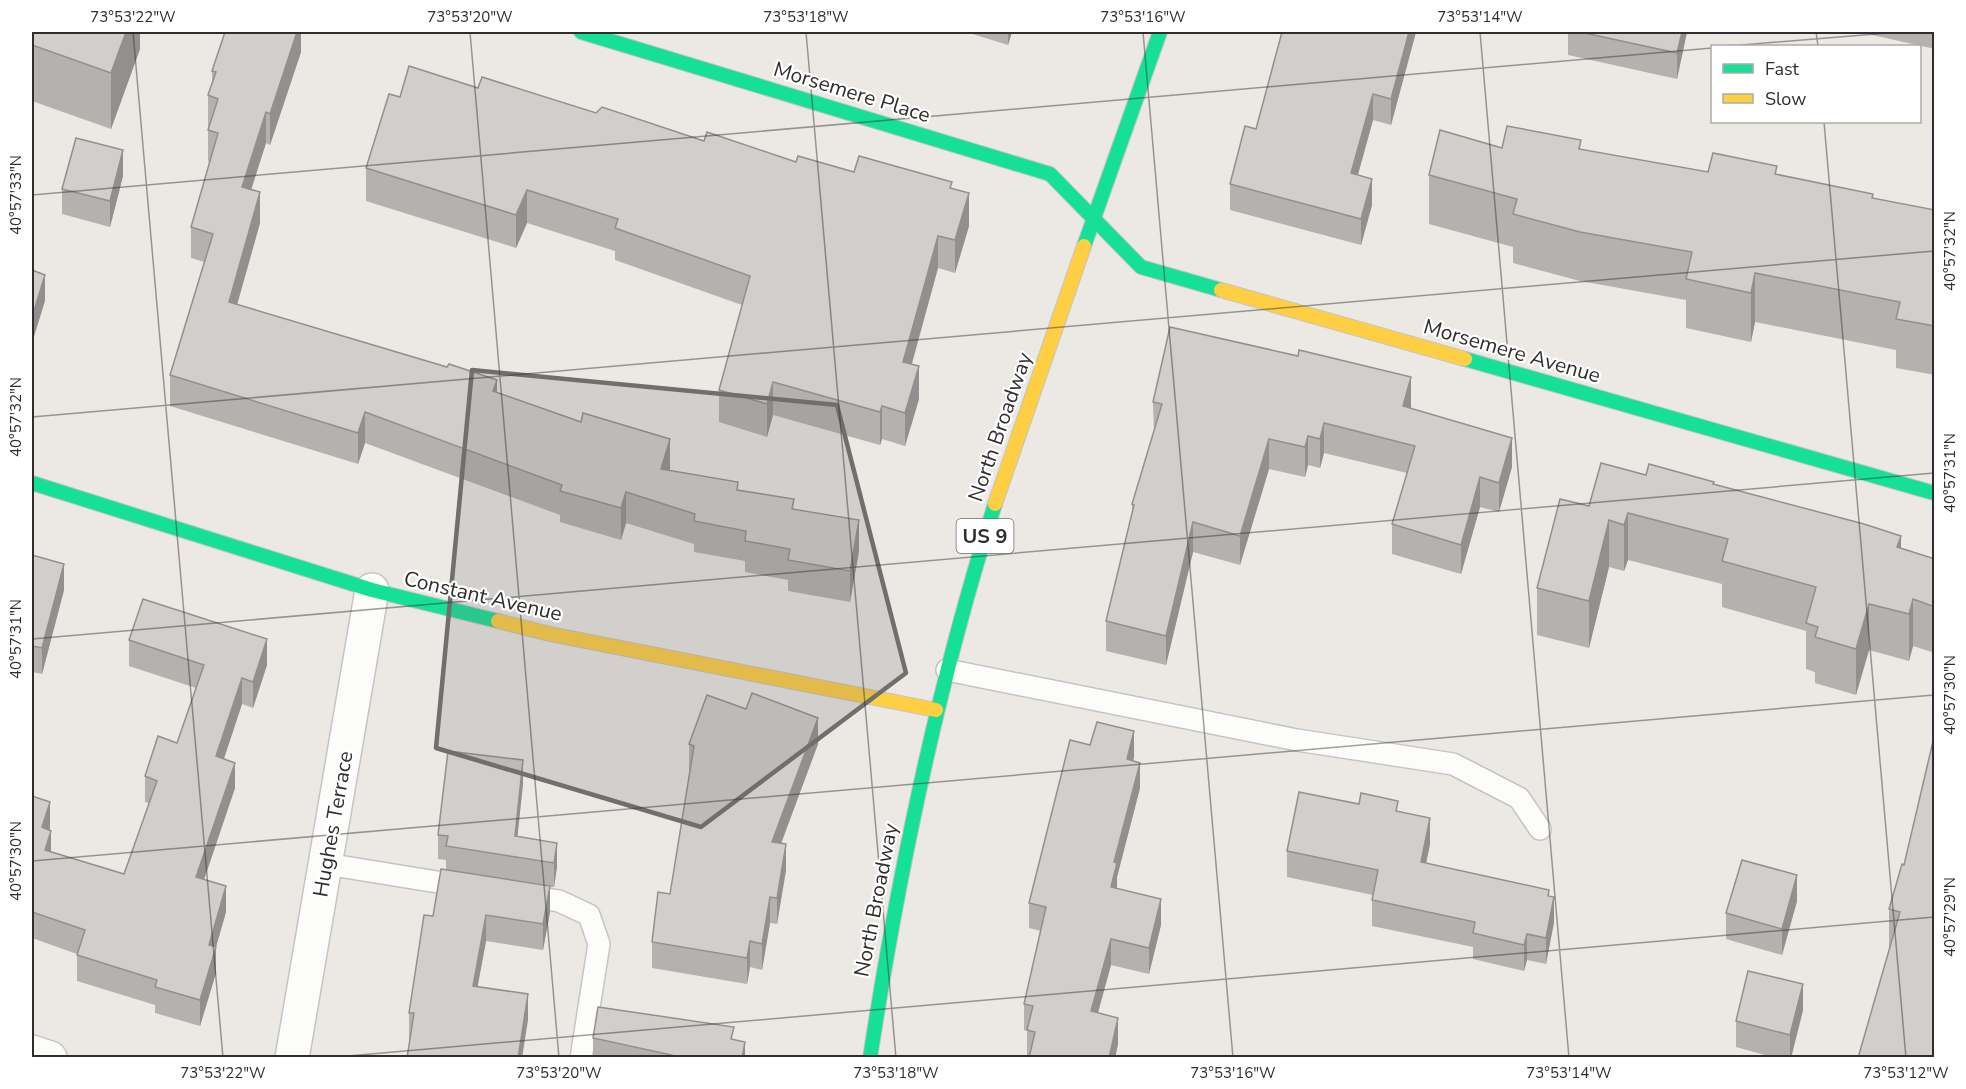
<svg xmlns="http://www.w3.org/2000/svg" width="1966" height="1089" viewBox="0 0 1966 1089" font-family="'Nunito Sans',sans-serif">
	<rect width="100%" height="100%" fill="#ece8e4"/>
	<g fill="none" stroke-linecap="round" stroke-linejoin="round">
		<defs>
			<g id="lane">
				<path d="M947 670 1297 740 1453 764 1519 798 1540 829"/>
				<path d="M326 864 468 887"/>
				<path d="M522 895 559 901 589 915 599 944 581 1058"/>
			</g>
			<g id="street">
				<path d="M32 1052 50 1058"/>
				<path d="M292 1058 372 590"/>
			</g>
			<g id="fast">
				<path d="M581 32 1050 174 1141 267 1221 290"/>
				<path d="M1084 246 1160 32"/>
				<path d="M1465 359 1934 493"/>
				<path d="M32 483 372 590 498 621"/>
				<path d="M870 1058C899 870 937 686 995 504"/>
			</g>
			<g id="slow">
				<path d="M1221 290 1465 359"/>
				<path d="M995 504 1084 246"/>
				<path d="M498 621 550 634 936 710"/>
			</g>
		</defs>
		<use href="#lane" stroke="#c5c4c5" stroke-width="24"/>
		<use href="#street" stroke="#c5c4c5" stroke-width="36"/>
		<use href="#fast" stroke="#c5c4c5" stroke-width="16"/>
		<use href="#slow" stroke="#c5c4c5" stroke-width="16"/>
		<use href="#lane" stroke="#fcfcfb" stroke-width="21"/>
		<use href="#street" stroke="#fcfcfb" stroke-width="33"/>
		<use href="#fast" stroke="#16e098" stroke-width="14"/>
		<use href="#slow" stroke="#ffcf43" stroke-width="14"/>
	</g>
	<g fill="#b4b1af">
		<path d="M32 32H140V49L111 129 32 101Z"/>
		<path d="M301 32V52L270 145 266 143 251 190 260 223 237 305 497 392 670 470 738 490 794 509 859 551 850 602 788 591V580L745 572V561L694 552V544L626 523 621 540 560 522V515L365 443 358 464 170 406V375L204 262 191 258V227L210 162 208 161V95L212 84V71Z"/>
		<path d="M966 32H1012L1008 45Z"/>
		<path d="M1282 32H1416L1391 125 1373 120 1358 175 1372 205 1361 245 1230 210V184L1256 129Z"/>
		<path d="M1568 32H1687L1677 79 1568 55Z"/>
		<path d="M1859 32H1935V49Z"/>
		<path d="M478 88 596 113 704 141 796 162 952 188 969 226 955 273 938 268 912 364 919 399 905 446 882 439 880 445 773 415 767 437 719 422V390L742 305 615 260V251L527 223 516 248 366 201V168L400 97Z"/>
		<path d="M1502 148 1581 150 1708 172 1777 174 1873 198 1935 210V375L1896 368V350L1755 322 1751 342 1686 328V300L1580 281 1513 263V247L1429 224V175Z"/>
		<path d="M123 176 110 227 62 214V189Z"/>
		<path d="M1153 402 1411 407 1410 408 1512 467 1499 512 1480 507 1461 574 1392 554V524L1407 473 1324 453 1320 468 1308 465 1305 477 1269 469 1240 565 1193 552 1166 665 1106 651V621L1132 517V504L1154 432Z"/>
		<path d="M1646 475 1714 485 1935 559V653L1913 646 1909 661 1869 650 1856 695 1815 683V672L1806 669V631L1722 607V584L1628 560 1624 571 1609 567 1589 648 1537 635V588L1589 506Z"/>
		<path d="M32 555 64 590 42 674 32 672Z"/>
		<path d="M129 640 267 665 253 708 242 704 224 759 235 788 204 880 226 912 216 947V973L200 1026 155 1013V1005L77 981V954L32 938V796L50 828 49 830 51 852 124 874 149 803 145 802V776L177 743 196 688 129 666Z"/>
		<path d="M689 744H818L781 843 786 870 777 924 770 923 762 970 750 967 747 984 652 968V942L670 894 690 771 689 770Z"/>
		<path d="M1090 745 1134 757 1133 761 1140 788 1117 877V888L1161 925 1149 974 1111 965 1098 1013 1118 1044 1115 1058H1029V1056H1027V1031L1024 1030V1004L1041 931 1029 928V903Z"/>
		<path d="M523 784 517 836 557 843V867L554 887H550V912L543 950 486 941 477 987 528 1020 409 1039V1013L433 916 446 870V860L438 859V835Z"/>
		<path d="M1359 804 1398 811 1430 844 1426 863 1549 896 1554 922 1546 964 1527 960 1524 971 1473 959V947L1372 926V900L1373 895 1287 877V851Z"/>
		<path d="M1904 865 1935 1058 1889 951V909Z"/>
		<path d="M1797 901 1782 955 1726 939V913Z"/>
		<path d="M1803 1010 1791 1058H1776L1736 1047V1021Z"/>
		<path d="M593 1038 734 1040 745 1058H593Z"/>
	</g>
	<g fill="#92908e">
		<path d="M126 32H140V49L111 129V73Z"/>
		<path d="M297 32H301V52L270 145V114Z"/>
		<path d="M1008 32H1012L1008 45Z"/>
		<path d="M1409 32H1416L1391 125V99Z"/>
		<path d="M1682 32H1687L1677 79V53Z"/>
		<path d="M1373 94V120L1351 199V173Z"/>
		<path d="M266 112V143L242 218V187Z"/>
		<path d="M123 150V176L110 227V201Z"/>
		<path d="M1372 179V205L1361 245V219Z"/>
		<path d="M527 190V223L516 248V215Z"/>
		<path d="M260 192V223L229 333V302Z"/>
		<path d="M969 193V226L955 273V240Z"/>
		<path d="M938 236V268L903 395V362Z"/>
		<path d="M1755 273V322L1751 342V293Z"/>
		<path d="M45 275V301L32 343V317Z"/>
		<path d="M919 366V399L905 446V413Z"/>
		<path d="M1411 377V407L1403 435V406Z"/>
		<path d="M497 380V411L493 391Z"/>
		<path d="M773 382V415L767 437V404Z"/>
		<path d="M882 406V439L880 445V412Z"/>
		<path d="M365 412V443L358 464V433Z"/>
		<path d="M1324 423V453L1320 468V439Z"/>
		<path d="M1308 436V465L1305 477V447Z"/>
		<path d="M1512 438V467L1499 512V483Z"/>
		<path d="M670 439V471L661 469Z"/>
		<path d="M1269 439V469L1240 565V536Z"/>
		<path d="M1480 477V507L1461 574V545Z"/>
		<path d="M626 492V523L621 540V508Z"/>
		<path d="M1628 513V560L1624 571V525Z"/>
		<path d="M859 520V551L850 602V571Z"/>
		<path d="M1609 520V567L1589 648V601Z"/>
		<path d="M1193 522V552L1166 665V636Z"/>
		<path d="M1901 536V582L1897 547Z"/>
		<path d="M64 564V590L42 674V648Z"/>
		<path d="M1913 599V646L1909 661V614Z"/>
		<path d="M1869 604V650L1856 695V649Z"/>
		<path d="M267 639V665L253 708V682Z"/>
		<path d="M242 678V704L216 782V756Z"/>
		<path d="M818 718V744L772 868V842Z"/>
		<path d="M1134 731V757L1127 785V759Z"/>
		<path d="M523 760V784L515 860V836Z"/>
		<path d="M235 763V788L196 903V877Z"/>
		<path d="M1140 763V788L1117 877V889L1111 887 1114 862Z"/>
		<path d="M50 802V828L42 853V827Z"/>
		<path d="M1430 818V844L1421 888V862Z"/>
		<path d="M51 831V856L45 850Z"/>
		<path d="M557 843V867L554 887V863Z"/>
		<path d="M786 844V870L777 924V898Z"/>
		<path d="M1797 875V901L1782 955V929Z"/>
		<path d="M226 886V912L209 971V945Z"/>
		<path d="M550 886V912L543 950V924Z"/>
		<path d="M770 897V923L762 970V944Z"/>
		<path d="M1554 897V922L1546 964V938Z"/>
		<path d="M1161 899V925L1149 974V948Z"/>
		<path d="M486 915V941L473 1012V986Z"/>
		<path d="M1527 934V960L1524 971V945Z"/>
		<path d="M1111 939V965L1091 1037V1011Z"/>
		<path d="M750 941V967L747 984V958Z"/>
		<path d="M216 947V973L200 1026V1000Z"/>
		<path d="M1803 984V1010L1791 1058H1790V1035Z"/>
		<path d="M528 994V1020L522 1058H518Z"/>
		<path d="M1118 1018V1044L1115 1058H1109Z"/>
		<path d="M745 1042V1058H742Z"/>
	</g>
	<g fill="#d1cecb" stroke="#92908e" stroke-width="1.5">
		<path d="M32 32H126L111 73 32 45Z"/>
		<path d="M225 32H297L270 114 266 112 242 187 260 192 229 302 447 367 449 364 497 380 493 391 581 422 583 413 670 439 661 469 738 482 737 490 794 499 792 509 859 520 850 571 788 560 790 549 745 541 746 531 694 521 695 514 626 492 621 508 560 491 562 485 365 412 358 433 170 375 213 234 191 227 218 133 208 130 218 99 208 95 216 72 212 71Z"/>
		<path d="M1282 32H1409L1391 99 1373 94 1351 173 1372 179 1361 219 1230 184 1245 126 1256 129Z"/>
		<path d="M1580 32H1682L1677 53Z"/>
		<path d="M409 66 478 88 482 77 596 113 602 107 704 141 707 132 796 162 798 156 854 172 859 156 952 182 950 188 969 193 955 240 938 236 903 362 919 366 905 413 882 406 880 412 773 382 767 404 719 390 750 276 615 228 618 219 527 190 516 215 366 168 389 94 400 97Z"/>
		<path d="M1507 126 1581 140 1579 149 1708 172 1713 153 1777 166 1775 174 1873 194 1872 198 1935 210V326L1896 319 1900 302 1755 273 1751 293 1686 279 1692 252 1580 232 1513 214 1517 199 1429 175 1440 130 1502 148Z"/>
		<path d="M76 138 123 150 110 201 62 189Z"/>
		<path d="M32 270 45 275 32 317Z"/>
		<path d="M1170 327 1298 356 1299 350 1411 377 1403 406 1512 438 1499 483 1480 477 1461 545 1392 524 1415 446 1324 423 1320 439 1308 436 1305 447 1269 439 1240 536 1193 522 1166 636 1106 621 1134 505 1132 504 1162 404 1153 402Z"/>
		<path d="M1601 463 1646 475 1649 464 1714 482 1713 484 1864 524 1901 536 1897 547 1935 559V607L1913 599 1909 614 1869 604 1856 649 1815 637 1818 627 1806 623 1816 587 1722 561 1728 539 1628 513 1624 525 1609 520 1589 601 1537 588 1560 499 1589 506Z"/>
		<path d="M32 555 64 564 42 648 32 646Z"/>
		<path d="M143 599 267 639 253 682 242 678 216 756 235 763 196 877 226 886 209 945 216 947 200 1000 155 987 157 980 77 955 85 930 32 912V796L50 802 42 827 51 831 45 850 124 874 157 781 145 776 158 736 177 743 204 665 129 640Z"/>
		<path d="M752 693 818 718 772 842 786 844 777 898 770 897 762 944 750 941 747 958 652 942 658 892 670 894 694 746 689 744 707 695 746 709Z"/>
		<path d="M1097 722 1134 731 1127 759 1140 763 1114 862 1117 863 1111 887 1161 899 1149 948 1111 939 1091 1011 1118 1018 1109 1058H1029L1035 1032 1027 1030 1033 1006 1024 1004 1046 907 1029 903 1070 740 1090 745Z"/>
		<path d="M1934 737 1935 1058H1858L1900 912 1889 909 1902 864 1904 865Z"/>
		<path d="M448 751 523 760 515 836 557 843 554 863 446 846 448 836 438 835Z"/>
		<path d="M1299 792 1359 804 1361 793 1398 801 1396 811 1430 818 1421 862 1549 890 1548 896 1554 897 1546 938 1527 934 1524 945 1473 933 1475 922 1372 900 1378 870 1287 851Z"/>
		<path d="M1742 860 1797 875 1782 929 1726 913Z"/>
		<path d="M441 869 550 886 543 924 486 915 473 986 528 994 518 1058H407L414 1013H409L424 915 433 916Z"/>
		<path d="M1748 971 1803 984 1790 1035 1736 1021Z"/>
		<path d="M598 1007 734 1027 731 1039 745 1042 742 1058H672V1055L593 1038Z"/>
	</g>
	<path fill="#706f6e" fill-opacity="0.2" stroke="#706f6e" stroke-width="4.5" stroke-linejoin="round" d="M472 370 837 405 906 673 701 827 436 748Z"/>
	<path fill="none" stroke="#2e2e2e" stroke-width="1.5" stroke-opacity="0.45" d="M133 32 223 1058M470 32 559 1058M806 32 896 1058M1143 32 1233 1058M1480 32 1569 1058M1816 32 1818 46M1729 46 1900 32M1824 122 1906 1058M32 195 1712 48M32 417 1934 251M32 639 1934 473M32 861 1934 695M325 1058 1934 917"/>
	<g text-anchor="middle" dominant-baseline="central" stroke-width="4.5" stroke-linejoin="round" paint-order="stroke">
		<rect fill="#fff" stroke="#6d6d6d" stroke-width="1.5" x="956.5" y="519" width="57" height="34" rx="4.5"/>
		<g font-size="20" font-weight="bold" fill="#2e2e2e">
			<text x="985" y="536">US 9</text>
		</g>
		<g font-size="21" fill="#2e2e2e" stroke="#fff">
			<text transform="translate(852 92) rotate(17)">Morsemere Place</text>
			<text transform="translate(1512 351) rotate(16)">Morsemere Avenue</text>
			<text transform="translate(1000 427) rotate(-71)">North Broadway</text>
			<text transform="translate(483 596) rotate(13)">Constant Avenue</text>
			<text transform="translate(333 824) rotate(-80)">Hughes Terrace</text>
			<text transform="translate(876 900) rotate(-79)">North Broadway</text>
		</g>
	</g>
	<rect width="1966" height="1089" fill="none" stroke="#ffffff" stroke-width="66"/>
	<rect x="1711" y="45" width="210" height="78" fill="#ffffff" stroke="#ababab" stroke-width="1.5"/>
	<rect x="1723" y="64" width="30" height="9" fill="#16e098" stroke="#ababab" stroke-width="1.5"/>
	<text x="1765" y="75" font-size="18" fill="#2e2e2e">Fast</text>
	<rect x="1723" y="94" width="30" height="9" fill="#ffcf43" stroke="#ababab" stroke-width="1.5"/>
	<text x="1765" y="105" font-size="18" fill="#2e2e2e">Slow</text>
	<rect x="33" y="33" width="1900" height="1023" fill="none" stroke="#2e2e2e" stroke-width="2"/>
	<g font-size="15" text-anchor="middle" fill="#2e2e2e">
		<text x="133" y="22">73°53'22"W</text>
		<text x="470" y="22">73°53'20"W</text>
		<text x="806" y="22">73°53'18"W</text>
		<text x="1143" y="22">73°53'16"W</text>
		<text x="1480" y="22">73°53'14"W</text>
		<text transform="translate(16 195) rotate(-90)" y="5">40°57'33"N</text>
		<text transform="translate(1950 251) rotate(-90)" y="5">40°57'32"N</text>
		<text transform="translate(16 417) rotate(-90)" y="5">40°57'32"N</text>
		<text transform="translate(1950 473) rotate(-90)" y="5">40°57'31"N</text>
		<text transform="translate(16 639) rotate(-90)" y="5">40°57'31"N</text>
		<text transform="translate(1950 695) rotate(-90)" y="5">40°57'30"N</text>
		<text transform="translate(16 861) rotate(-90)" y="5">40°57'30"N</text>
		<text transform="translate(1950 917) rotate(-90)" y="5">40°57'29"N</text>
		<text x="223" y="1078">73°53'22"W</text>
		<text x="559" y="1078">73°53'20"W</text>
		<text x="896" y="1078">73°53'18"W</text>
		<text x="1233" y="1078">73°53'16"W</text>
		<text x="1569" y="1078">73°53'14"W</text>
		<text x="1906" y="1078">73°53'12"W</text>
	</g>
</svg>
